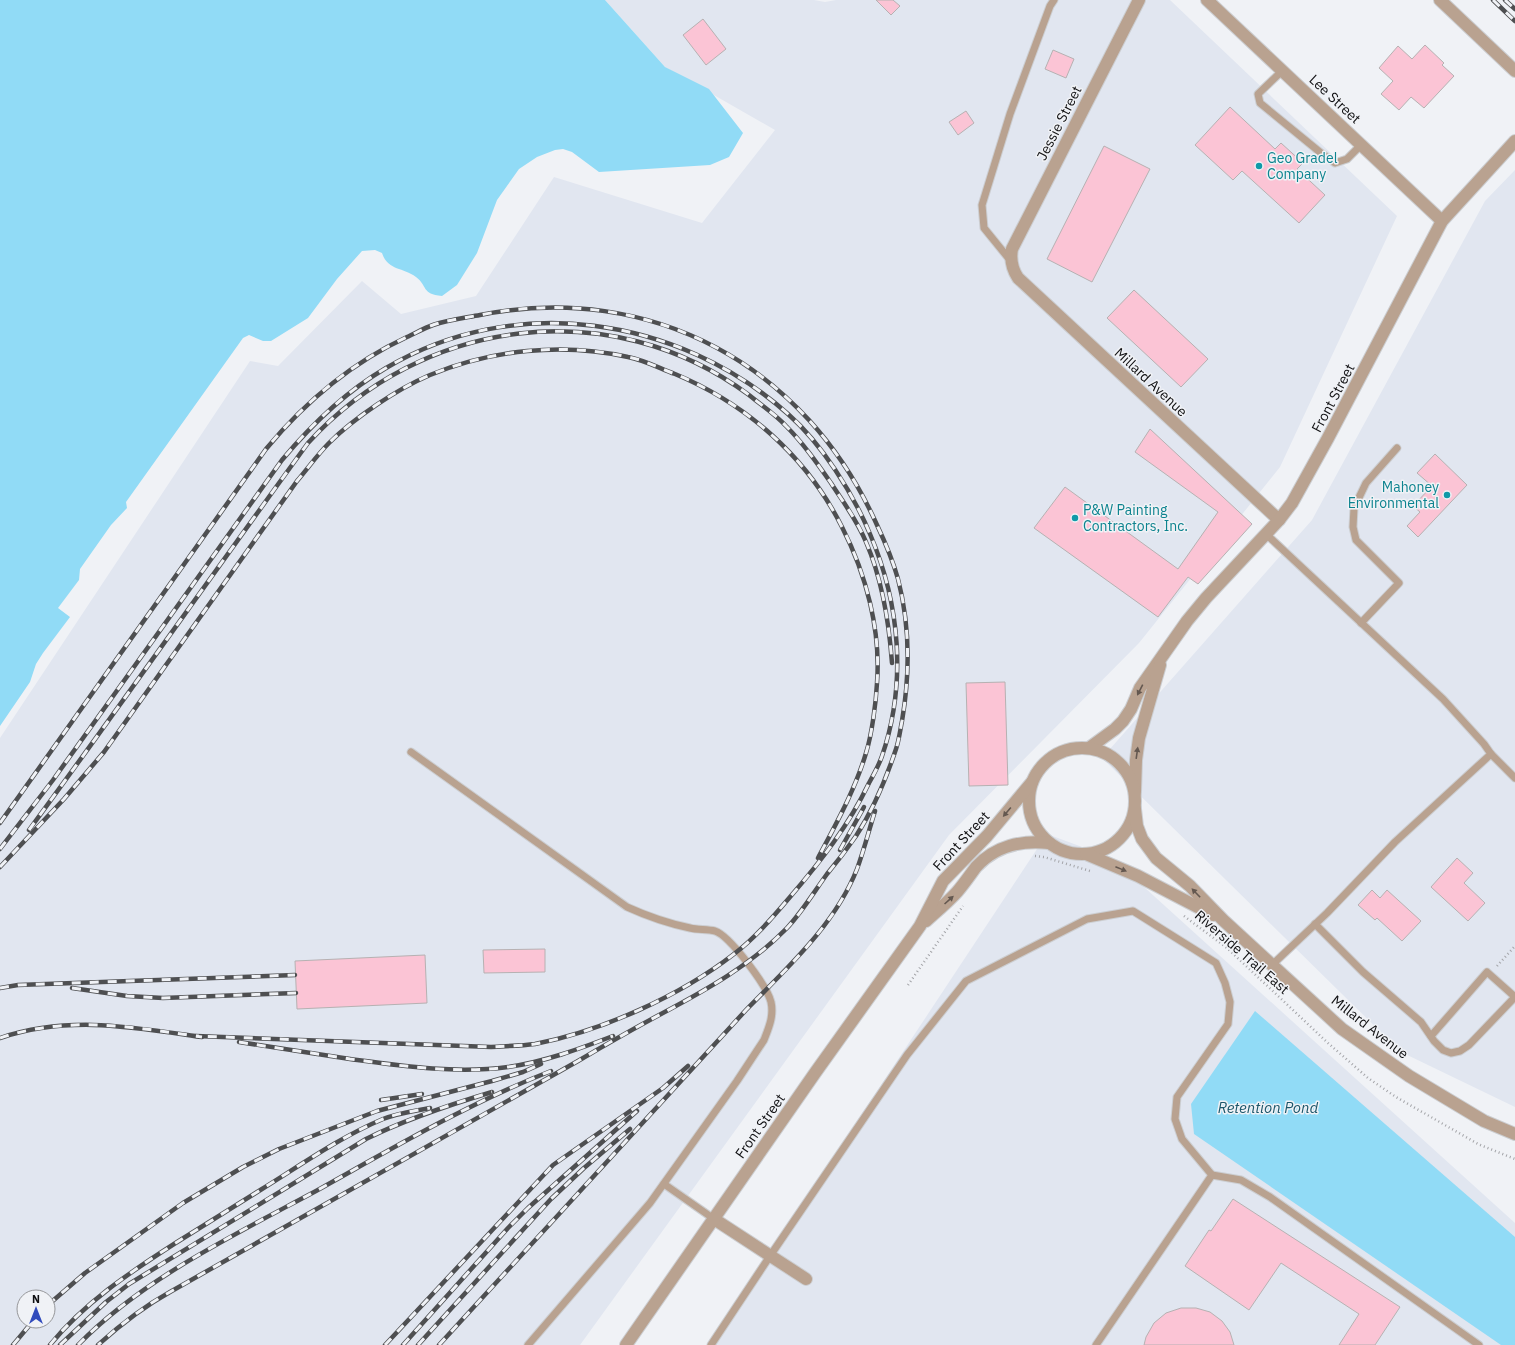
<svg xmlns="http://www.w3.org/2000/svg" width="1515" height="1345" viewBox="0 0 1515 1345" font-family="'IBM Plex Sans',sans-serif">
	<rect width="100%" height="100%" fill="#f0f2f6"/>
	<g fill="#e1e6f0" fill-rule="evenodd">
		<path d="M605 0H814L825 2 836 0H1170L1397 216 1280 467 1139 643 949 835 580 1345H0V738L250 361 278 366 362 281 401 314 476 296 554 177 702 223 775 130 665 67ZM24 1297H48V1321H24Z"/>
		<path d="M1515 170V1107L1401 1052 1102 758 1312 520 1485 201Z"/>
		<path d="M1047 834 1112 858 1515 1223V1345H709Z"/>
	</g>
	<g fill="#91dbf6">
		<path d="M0 0H605L665 67 709 89 743 133 729 157 710 165 599 172 572 152 563 149 555 150 537 157 519 169 497 200 477 253 457 285 442 296C421 294 428 286 416 277 403 267 388 271 382 253L375 250 362 251 337 279 308 318 271 341H263L249 335 243 338 126 502 127 508 111 525 80 569 79 580 58 608 70 617 43 653 36 664 30 682 0 726Z"/>
		<path d="M1255 1011 1515 1237V1345H1501L1194 1134 1191 1104Z"/>
	</g>
	<g fill="#fbc4d5" stroke="#b6b1b2">
		<path d="M876 0H893L900 6 891 15Z"/>
		<path d="M703 19 726 49 706 65 683 35Z"/>
		<path d="M1425 45 1444 63 1442 65 1454 76 1424 108 1411 97 1399 110 1381 94 1393 81 1379 68 1398 46 1412 59Z"/>
		<path d="M1053 50 1074 59 1066 78 1045 69Z"/>
		<path d="M1230 107 1275 149 1281 143 1303 163 1297 169 1325 195 1299 223 1242 171 1233 180 1195 145Z"/>
		<path d="M966 111 974 123 958 135 949 122Z"/>
		<path d="M1104 146 1150 169 1092 282 1047 259Z"/>
		<path d="M1134 290 1208 359 1181 387 1107 318Z"/>
		<path d="M1150 429 1252 524 1198 584 1188 577 1158 617 1034 528 1065 487 1178 569 1218 512 1135 452Z"/>
		<path d="M1435 454 1467 485 1418 537 1407 526 1420 512 1413 506 1432 486 1417 473Z"/>
		<path d="M1005 682 1008 785 969 786 966 683Z"/>
		<path d="M1457 858 1473 873 1464 883 1485 903 1468 921 1431 887Z"/>
		<path d="M1372 890 1380 898 1387 890 1421 921 1402 941 1377 918 1375 920 1358 905Z"/>
		<path d="M545 949V972L484 973 483 950Z"/>
		<path d="M425 955 427 1003 297 1009 295 961Z"/>
		<path d="M1233 1199 1400 1307 1375 1345H1339L1359 1314 1281 1263 1249 1310 1185 1266 1209 1230 1211 1231Z"/>
		<path d="M1181 1308H1196L1210 1312 1222 1321 1230 1332 1234 1345H1144L1146 1337 1154 1323 1166 1313Z"/>
	</g>
	<g fill="none" stroke-linecap="round" stroke-linejoin="round">
		<defs>
			<g id="service">
				<path d="M1282 71 1258 94 1260 103 1321 153 1335 163 1347 159 1361 145"/>
				<path d="M1010 260 984 228 982 205 1010 114 1050 6 1054 0"/>
				<path d="M1266 534 1443 699 1484 744 1491 754 1395 842 1327 913 1273 964"/>
				<path d="M1361 623 1399 583 1356 540 1353 527 1354 508 1366 483 1397 448"/>
				<path d="M411 752 627 907C649 917 666 923 690 928 698 930 707 929 715 931 730 936 767 986 771 1002 774 1016 769 1027 764 1040L737 1081 650 1203 528 1345"/>
				<path d="M1491 754 1515 778"/>
				<path d="M1315 924 1363 972 1421 1022 1434 1041 1443 1050 1451 1053 1460 1051 1469 1045 1515 997"/>
				<path d="M1431 1036 1487 972 1515 997"/>
				<path d="M1212 1175 1241 1180 1270 1197 1479 1345"/>
				<path d="M664 1184 714 1219"/>
				<path d="M711 1345 770 1256 907 1055 966 981 1087 919 1133 911 1216 963 1225 983 1230 1002 1228 1024 1177 1097 1175 1119 1182 1139 1212 1175 1096 1345"/>
			</g>
			<g id="minor">
				<path d="M1139 0 1012 249C1010 260 1012 269 1018 278L1279 520"/>
				<path d="M1207 0 1442 221"/>
				<path d="M1440 0 1515 71"/>
				<path d="M1089 748 1115 729 1123 721 1131 709 1140 688 1187 621 1206 598 1279 520 1292 503 1328 438 1442 221 1515 141"/>
				<path d="M1135 792 1136 760 1139 738 1160 665"/>
				<path d="M714 1219 806 1279"/>
			</g>
			<g id="tertiary">
				<circle cx="1082" cy="801" r="53"/>
				<path d="M1135 809 1137 826 1142 839 1156 858 1190 886 1223 920 1342 1029 1409 1076 1484 1121 1515 1134"/>
				<path d="M1086 854 1138 876 1213 915"/>
				<path d="M926 921C936 912 948 902 957 892 964 884 970 875 976 867 995 846 1022 840 1049 843"/>
				<path d="M626 1345 815 1073 920 926 943 881 987 836 1032 782"/>
			</g>
		</defs>
		<use href="#service" stroke="#ccced1" stroke-width="9"/>
		<use href="#minor" stroke="#ccced1" stroke-width="14"/>
		<use href="#tertiary" stroke="#ccced1" stroke-width="14"/>
		<g stroke="#a3a4a8" stroke-width="2.5" stroke-dasharray="1 3" stroke-linecap="butt">
			<path d="M1035 856 1044 857 1090 871"/>
			<path d="M1184 916 1227 948 1328 1043 1368 1078 1396 1097 1478 1144 1515 1159"/>
			<path d="M1497 966 1515 946"/>
			<path d="M908 985 963 906"/>
		</g>
		<use href="#service" stroke="#b9a290" stroke-width="7"/>
		<use href="#minor" stroke="#b9a290" stroke-width="12"/>
		<use href="#tertiary" stroke="#b9a290" stroke-width="12"/>
		<defs>
			<g id="rail">
				<path d="M1493 0 1515 21"/>
				<path d="M1505 0 1515 9"/>
				<path d="M0 823 266 449C305 402 351 363 407 337 416 333 424 328 433 325 448 320 464 318 480 315 652 281 806 366 877 525 885 542 893 561 898 579 910 625 910 674 902 721 900 731 899 740 896 749 886 779 873 810 856 836 847 849 837 862 827 874 814 892 802 912 787 928 751 965 706 990 661 1014 633 1029 605 1045 578 1061 442 1138 306 1215 170 1292 143 1307 120 1325 98 1345"/>
				<path d="M29 830C123 702 214 572 308 443 422 318 610 292 749 395 761 405 775 414 786 426 803 443 817 463 831 483 843 502 857 520 866 542 882 579 889 622 892 663"/>
				<path d="M0 849 53 780 282 460C312 424 345 392 386 368 514 292 678 316 788 414 821 443 853 493 870 534 900 604 907 683 882 756 879 765 874 774 869 783 849 825 821 861 790 897 773 917 755 938 734 954 680 996 602 1031 535 1044 520 1046 505 1046 491 1047L196 1036"/>
				<path d="M840 850 864 807"/>
				<path d="M0 867 64 799 104 752 297 481C308 468 318 454 329 443 354 418 397 389 430 375 491 350 562 342 628 357 644 360 659 368 675 374 747 404 807 457 842 527 866 574 881 630 877 683 876 702 872 734 866 753 855 790 836 824 818 858"/>
				<path d="M0 988 18 985 295 975"/>
				<path d="M72 988 127 996 163 998 296 993"/>
				<path d="M0 1038C69 1015 132 1027 202 1037"/>
				<path d="M239 1042C276 1048 313 1053 350 1059 402 1066 456 1074 508 1067 544 1062 579 1049 613 1036"/>
				<path d="M381 1100 422 1094"/>
				<path d="M48 1305 85 1273 183 1203 243 1167 279 1149 377 1111 492 1081 523 1072 541 1064"/>
				<path d="M13 1345 33 1321"/>
				<path d="M50 1345C84 1303 129 1273 174 1244 203 1226 233 1207 262 1189 301 1165 340 1137 383 1119 398 1113 414 1111 430 1108"/>
				<path d="M60 1345 106 1302 129 1284 366 1139C406 1119 449 1105 492 1092"/>
				<path d="M78 1345C142 1279 236 1234 316 1191 393 1148 469 1103 551 1071"/>
				<path d="M385 1345 553 1165 663 1088 688 1066"/>
				<path d="M403 1345 508 1228 528 1208 637 1111"/>
				<path d="M418 1345 551 1199 584 1168 630 1129"/>
				<path d="M439 1345 746 1010C787 968 835 925 857 869 864 850 869 830 875 811"/>
			</g>
		</defs>
		<use href="#rail" stroke="#4e4f51" stroke-width="4.5"/>
		<use href="#rail" stroke="#f0f2f6" stroke-width="3" stroke-dasharray="9" stroke-linecap="butt"/>
	</g>
	<defs><path id="oneway-solid" d="M-6-.8H1V-3.2L6.5 0L1 3.2V.8H-6Z"/></defs>
	<g fill="#645850">
		<use href="#oneway-solid" transform="translate(1140 690) rotate(117)"/>
		<use href="#oneway-solid" transform="translate(1137 753) rotate(-82)"/>
		<use href="#oneway-solid" transform="translate(1007 812) rotate(130)"/>
		<use href="#oneway-solid" transform="translate(1121 869) rotate(22)"/>
		<use href="#oneway-solid" transform="translate(1196 893) rotate(-134)"/>
		<use href="#oneway-solid" transform="translate(949 900) rotate(-42)"/>
	</g>
	<g fill="#0f9aa8" stroke="#f0f2f6" stroke-width="1.5">
		<circle cx="1259" cy="166" r="4"/>
		<circle cx="1447" cy="495" r="4"/>
		<circle cx="1075" cy="518" r="4"/>
	</g>
	<g text-anchor="middle" dominant-baseline="central" stroke-width="3" stroke-linejoin="round" paint-order="stroke">
		<g font-size="14" fill="#0f0f11" stroke="#f0f2f6">
			<text transform="translate(1335 99) rotate(43)">Lee Street</text>
			<text transform="translate(1059 123) rotate(-63)">Jessie Street</text>
			<text transform="translate(1151 382) rotate(43)">Millard Avenue</text>
			<text transform="translate(1333 398) rotate(-62)">Front Street</text>
			<text transform="translate(961 841) rotate(-47)">Front Street</text>
			<text transform="translate(1242 952) rotate(41)">Riverside Trail East</text>
			<text transform="translate(1370 1027) rotate(38)">Millard Avenue</text>
			<text transform="translate(760 1126) rotate(-55)">Front Street</text>
		</g>
		<g font-size="14" fill="#0d838f" stroke="#f0f2f6" text-anchor="start">
			<text x="1267" y="158">Geo Gradel<tspan x="1267" dy="16">Company</tspan></text>
			<text x="1439" y="487" text-anchor="end">Mahoney<tspan x="1439" dy="16">Environmental</tspan></text>
			<text x="1083" y="510">P&amp;W Painting<tspan x="1083" dy="16">Contractors, Inc.</tspan></text>
		</g>
		<g font-size="15" font-style="italic" fill="#1c576b" stroke="#f0f2f6">
			<text x="1268" y="1107">Retention Pond</text>
		</g>
	</g>
	<g transform="translate(36 1309)"><circle r="19" fill="#f0f2f6" stroke="#96979a"/>
	<path d="M0-3L7 15L0 10L-7 15Z" fill="#314bbc"/>
	<text y="-6" font-size="11" font-weight="bold" text-anchor="middle" fill="#0f0f11">N</text>
	</g>
</svg>
